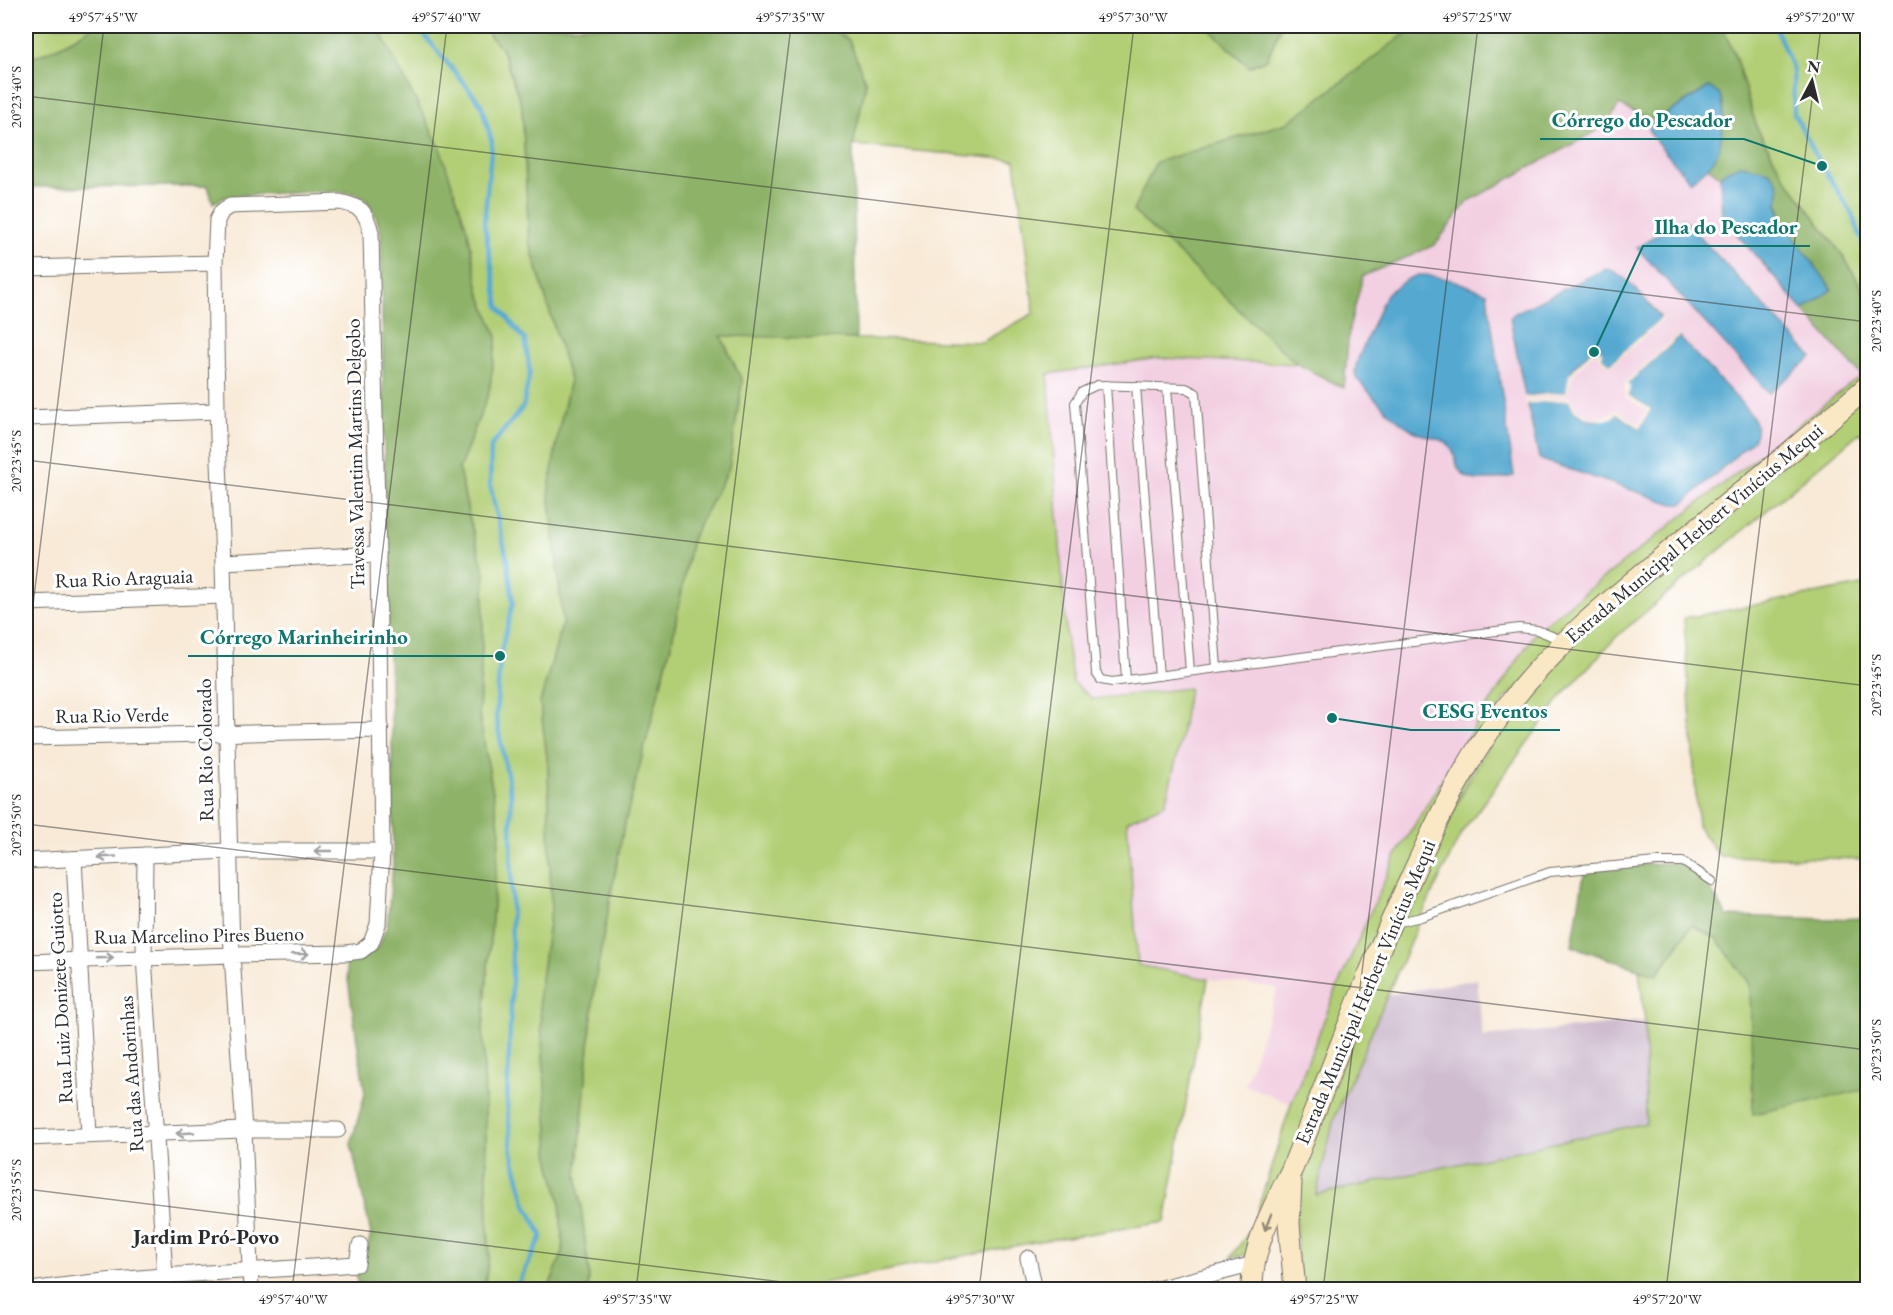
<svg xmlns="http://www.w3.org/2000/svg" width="1893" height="1315" viewBox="0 0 1893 1315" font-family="'EB Garamond',serif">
	<rect width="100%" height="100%" fill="#fff"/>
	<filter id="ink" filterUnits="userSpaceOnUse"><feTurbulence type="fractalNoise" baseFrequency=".0167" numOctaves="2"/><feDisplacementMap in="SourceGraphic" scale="12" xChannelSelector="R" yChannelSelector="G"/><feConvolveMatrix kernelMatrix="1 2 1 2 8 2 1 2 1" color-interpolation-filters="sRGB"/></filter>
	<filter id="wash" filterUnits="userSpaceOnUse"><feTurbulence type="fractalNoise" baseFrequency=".008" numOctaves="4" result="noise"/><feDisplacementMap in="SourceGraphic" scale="24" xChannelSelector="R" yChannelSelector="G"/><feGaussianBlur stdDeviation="1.35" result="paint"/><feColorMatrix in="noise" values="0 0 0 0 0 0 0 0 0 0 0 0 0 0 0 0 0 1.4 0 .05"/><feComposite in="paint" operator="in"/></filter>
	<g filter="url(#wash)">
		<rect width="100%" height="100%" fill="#f8ead7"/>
		<path fill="#f2cfe1" d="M1619 105 1655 121 1720 176 1803 310 1862 376 1537 630 1468 737 1395 857 1334 995 1291 1104 1245 1085 1278 988 1208 979 1138 966 1127 820 1189 688 1093 699 1073 682 1067 645 1048 374 1159 358 1297 364 1343 388 1349 329 1363 276 1435 245 1467 202 1606 126Z"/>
		<path fill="#cfbdcf" d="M1477 979 1483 1037 1645 1021 1646 1123 1316 1196 1334 1119 1387 995Z"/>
		<g fill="#b2cf76" stroke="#6e7d50" stroke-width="1.5">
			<path d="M26 26H94L63 45 26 61Z"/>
			<path d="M377 26H482L502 50 522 106 529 241 570 380 559 429 549 489 563 622 540 703 548 765 551 909 539 993 550 1162 560 1201 563 1252 548 1289H484L489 1257 483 1029 495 879 500 832 479 714 485 574 469 517 459 469 489 392 497 337 479 291 468 232Z"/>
			<path d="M825 26H1206L1249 67 1267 59 1281 26H1393L1407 33 1287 123 1156 162 1133 211 1297 364 1159 358 1048 374 1067 645 1073 682 1093 699 1189 688 1179 748 1165 804 1127 821 1138 965 1208 979 1165 1222 1035 1242 792 1289 588 1290 589 1273 577 1175 595 982 623 830 672 641 692 538 729 468 742 381 721 335 982 342 1034 313 1015 160 853 145 866 83 849 40Z"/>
			<path d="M1721 26H1867V296L1843 256 1784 176 1757 128 1734 53Z"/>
			<path d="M1867 371V378L1504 700 1247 1255 1231 1257 1252 1228 1291 1104 1334 995 1395 857 1468 737 1537 630Z"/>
			<path d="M1867 392V438L1859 433 1617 636 1560 698 1462 832 1421 917 1334 1119 1316 1195 1646 1123 1645 1021 1639 969 1657 975 1692 925 1717 939 1750 984 1754 1113 1867 1089V1289L1299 1290 1294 1188 1396 922 1488 745 1570 644Z"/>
			<path d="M1867 584V859L1719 856 1698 827 1684 618Z"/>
		</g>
		<g fill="#8db267" stroke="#5c6e49" stroke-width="1.5">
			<path d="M94 26H377L439 145 468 232 479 291 497 337 489 392 459 469 469 517 485 574 479 714 500 832 495 879 483 1029 489 1257 484 1289H358L356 1272 362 1267 371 1234 351 1144 365 1094 345 960 365 957 379 946 387 926 393 865 392 743 386 572 381 233C377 221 373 203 361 196 346 186 249 195 225 197L213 203 208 186 26 187V61L63 45Z"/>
			<path d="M482 26H825L849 40 866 83 853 145 856 339 721 336 742 381 729 468 692 538 672 641 623 830 595 982 577 1175 589 1273 588 1289H548L563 1252 560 1201 550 1162 539 993 551 908 548 765 540 703 563 622 549 489 559 429 570 380 529 241 522 106 502 50Z"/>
			<path d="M1206 26H1281L1267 59 1249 67Z"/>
			<path d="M1393 26H1721L1734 53 1757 128 1784 176 1843 256 1867 296V371L1862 376 1803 310 1832 289 1783 222 1777 197 1779 187 1728 170 1720 176 1708 167 1715 158 1723 103 1721 96 1709 87 1655 121 1619 105 1606 126 1467 202 1435 245 1363 276 1349 329 1344 388 1297 364 1133 211 1156 162 1287 123 1406 33Z"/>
			<path d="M1683 862 1700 873 1727 916 1826 919 1867 918V1089L1753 1114 1750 984 1717 939 1692 925 1656 975 1572 946 1585 868Z"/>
		</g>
		<g fill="#54a9d0" stroke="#406a7e" stroke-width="1.5">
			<path d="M1709 87 1721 96C1726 112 1722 144 1715 158 1710 168 1698 175 1690 182L1652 136 1649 131 1650 125Z"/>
			<path d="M1741 165 1769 171 1776 179 1779 187 1778 207 1783 222 1832 289 1803 310 1722 217 1720 176 1728 170Z"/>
			<path d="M1682 218 1812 357 1769 393 1637 248Z"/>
			<path d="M1605 269C1624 270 1648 304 1661 318L1610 364 1602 357V350L1591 351 1573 368 1566 392 1525 396 1510 318 1515 313Z"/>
			<path d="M1418 275C1442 275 1464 284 1487 293L1514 476C1496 479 1465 488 1457 465 1455 458 1453 448 1448 444 1439 436 1424 437 1414 431 1391 418 1374 397 1356 378L1355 371 1358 359 1386 294 1408 279Z"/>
			<path d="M1679 337 1745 407C1753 417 1761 428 1753 440L1687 500 1682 504H1673L1542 460 1539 458 1527 403 1568 400C1573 410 1586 423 1598 420 1604 419 1611 415 1616 413L1640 428 1651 409 1628 395V383Z"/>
		</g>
		<g fill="#f8ead7">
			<path d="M1663 316V320L1611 366 1600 359 1599 353 1592 354 1572 376 1567 394 1525 399 1522 397 1566 392 1569 375 1591 351 1602 350V357L1610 364Z"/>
			<path d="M1679 334 1681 335 1628 383 1630 388 1628 395 1651 409 1640 428 1617 413 1612 418 1605 420 1589 419 1575 411 1568 400 1524 404 1526 400 1569 397 1577 409 1590 417H1604L1617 410 1639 424 1647 410 1625 397V382Z"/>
		</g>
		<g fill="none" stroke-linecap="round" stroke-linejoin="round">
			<g stroke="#54a9d0" stroke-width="4.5">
				<path d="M417 26 481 104 492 142 484 223 499 307 525 340 530 372 523 407 491 446 490 485 507 559 513 602 500 656 496 717 511 795 512 979 507 1102 512 1153 526 1205 542 1236 515 1290"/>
				<path d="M1775 26 1793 70 1794 114 1822 166 1852 214 1868 256"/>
			</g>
		</g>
	</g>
	<g filter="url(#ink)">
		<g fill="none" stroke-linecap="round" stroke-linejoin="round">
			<defs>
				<g id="lane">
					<path d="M1106 385 1126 680"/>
					<path d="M1136 386 1159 676"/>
					<path d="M1167 388 1190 671"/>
					<path d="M1217 668 1196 393 1186 388 1097 385 1082 392 1075 403 1096 673 1101 680 1112 682 1519 628 1537 630 1564 641"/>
					<path d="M1395 923 1421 917 1550 872 1656 862H1683L1712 881"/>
				</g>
				<g id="street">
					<path d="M26 268 215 263"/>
					<path d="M26 418 217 411"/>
					<path d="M223 562 378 554"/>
					<path d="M26 603 223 596"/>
					<path d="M26 738 380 730"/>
					<path d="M145 855 144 957 166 1290"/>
					<path d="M74 859 89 1135"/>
					<path d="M26 861 228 851H382"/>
					<path d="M26 962 232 955 346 953 361 951 371 943 378 924 382 851 378 554 371 232C365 210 362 207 340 202L230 206 222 211 217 220 215 263 217 411 223 562 232 955 244 1130 251 1290"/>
					<path d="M26 1138 244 1130H338"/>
					<path d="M1028 1258 1035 1290"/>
					<path d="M31 1290C139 1274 248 1272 357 1264L360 1245"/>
					<path d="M1153 1290 1254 1264"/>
				</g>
				<g id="secondary">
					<path d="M1291 1182 1289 1224 1295 1290"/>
					<path d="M1252 1290C1251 1248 1274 1206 1292 1169 1332 1069 1369 967 1415 869 1442 810 1469 755 1509 704 1556 643 1617 595 1676 546 1740 493 1805 441 1868 386"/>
				</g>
			</defs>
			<use href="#lane" stroke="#736e67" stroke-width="10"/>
			<use href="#street" stroke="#736e67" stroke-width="17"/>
			<use href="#secondary" stroke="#736e67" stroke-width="23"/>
			<use href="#lane" stroke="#fff" stroke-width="8"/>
			<use href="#street" stroke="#fff" stroke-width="15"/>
			<use href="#secondary" stroke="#fae7c3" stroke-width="21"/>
		</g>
		<defs><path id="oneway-shaft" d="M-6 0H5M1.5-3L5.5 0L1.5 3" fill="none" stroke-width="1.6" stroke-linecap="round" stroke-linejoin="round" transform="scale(1.5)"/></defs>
		<g stroke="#a0a0a0">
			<use href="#oneway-shaft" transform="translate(323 851) rotate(180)"/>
			<use href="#oneway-shaft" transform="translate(107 857) rotate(177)"/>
			<use href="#oneway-shaft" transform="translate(300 954) rotate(-1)"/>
			<use href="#oneway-shaft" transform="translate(105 958) rotate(-2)"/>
			<use href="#oneway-shaft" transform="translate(185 1133) rotate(177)"/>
		</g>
		<use stroke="#928977" href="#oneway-shaft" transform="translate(1268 1222) rotate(111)"/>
	</g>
	<path fill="none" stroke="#2b2b2b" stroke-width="1.5" stroke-opacity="0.45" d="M26 96 1868 322M26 460 1868 686M26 662 104 26M26 824 1868 1050M26 1189 847 1290M292 1290 447 26M636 1290 791 26M979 1290 1134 26M1323 1290 1478 26M1666 1290 1821 26"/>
	<g text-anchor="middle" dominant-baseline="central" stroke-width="6" stroke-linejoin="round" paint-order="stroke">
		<g font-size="20" fill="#2b2b2b" stroke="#fff">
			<text transform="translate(355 454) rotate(-91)">Travessa Valentim Martins Delgobo</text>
			<text transform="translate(1694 533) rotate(-40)">Estrada Municipal Herbert Vinícius Mequi</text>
			<text transform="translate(124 578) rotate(-2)">Rua Rio Araguaia</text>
			<text transform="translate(112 715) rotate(-1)">Rua Rio Verde</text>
			<text transform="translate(205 750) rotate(-91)">Rua Rio Colorado</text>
			<text transform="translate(199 935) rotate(-1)">Rua Marcelino Pires Bueno</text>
			<text transform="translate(1365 992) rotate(-67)">Estrada Municipal Herbert Vinícius Mequi</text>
			<text transform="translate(60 998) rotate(-93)">Rua Luiz Donizete Guiotto</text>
			<text transform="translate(131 1074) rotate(-94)">Rua das Andorinhas</text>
		</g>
		<g font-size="21" font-weight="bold" fill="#2b2b2b" stroke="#fff">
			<text x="206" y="1236">Jardim Pró-Povo</text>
		</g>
	</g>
	<path fill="none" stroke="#0f766e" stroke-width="2" d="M1822 166L1744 139H1540M1594 352L1643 246H1810M500 656L420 656H188M1332 718L1411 730H1560"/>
	<g fill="#0f766e" stroke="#fff" stroke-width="2">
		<circle cx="1822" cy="166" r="6"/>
		<circle cx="1594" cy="352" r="6"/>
		<circle cx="500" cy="656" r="6"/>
		<circle cx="1332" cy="718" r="6"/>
	</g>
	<g font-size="21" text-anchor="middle" font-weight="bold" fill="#0f766e" stroke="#fff" stroke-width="6" stroke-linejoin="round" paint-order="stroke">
		<text x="1642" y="127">Córrego do Pescador</text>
		<text x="1726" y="234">Ilha do Pescador</text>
		<text x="304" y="644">Córrego Marinheirinho</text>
		<text x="1485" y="718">CESG Eventos</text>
	</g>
	<rect width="1893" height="1315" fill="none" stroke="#fff" stroke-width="66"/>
	<g transform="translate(1812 81) rotate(7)" stroke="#ffffff" stroke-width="4.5" paint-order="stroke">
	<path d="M0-4.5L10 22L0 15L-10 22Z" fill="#2b2b2b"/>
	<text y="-9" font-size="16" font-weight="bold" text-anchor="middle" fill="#2b2b2b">N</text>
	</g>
	<rect x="33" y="33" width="1827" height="1249" fill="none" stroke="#2b2b2b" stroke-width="2"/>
	<g font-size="15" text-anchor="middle" fill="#2b2b2b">
		<text x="103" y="22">49°57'45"W</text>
		<text x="446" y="22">49°57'40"W</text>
		<text x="790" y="22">49°57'35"W</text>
		<text x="1133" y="22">49°57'30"W</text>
		<text x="1477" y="22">49°57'25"W</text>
		<text x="1820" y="22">49°57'20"W</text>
		<text transform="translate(16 97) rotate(-90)" y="5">20°23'40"S</text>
		<text transform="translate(1876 321) rotate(-90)" y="5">20°23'40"S</text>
		<text transform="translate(16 461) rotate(-90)" y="5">20°23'45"S</text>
		<text transform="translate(1876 685) rotate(-90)" y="5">20°23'45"S</text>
		<text transform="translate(16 825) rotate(-90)" y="5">20°23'50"S</text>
		<text transform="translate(1876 1050) rotate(-90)" y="5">20°23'50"S</text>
		<text transform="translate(16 1190) rotate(-90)" y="5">20°23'55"S</text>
		<text x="293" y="1304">49°57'40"W</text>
		<text x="637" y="1304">49°57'35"W</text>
		<text x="980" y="1304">49°57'30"W</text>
		<text x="1324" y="1304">49°57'25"W</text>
		<text x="1667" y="1304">49°57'20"W</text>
	</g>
</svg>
